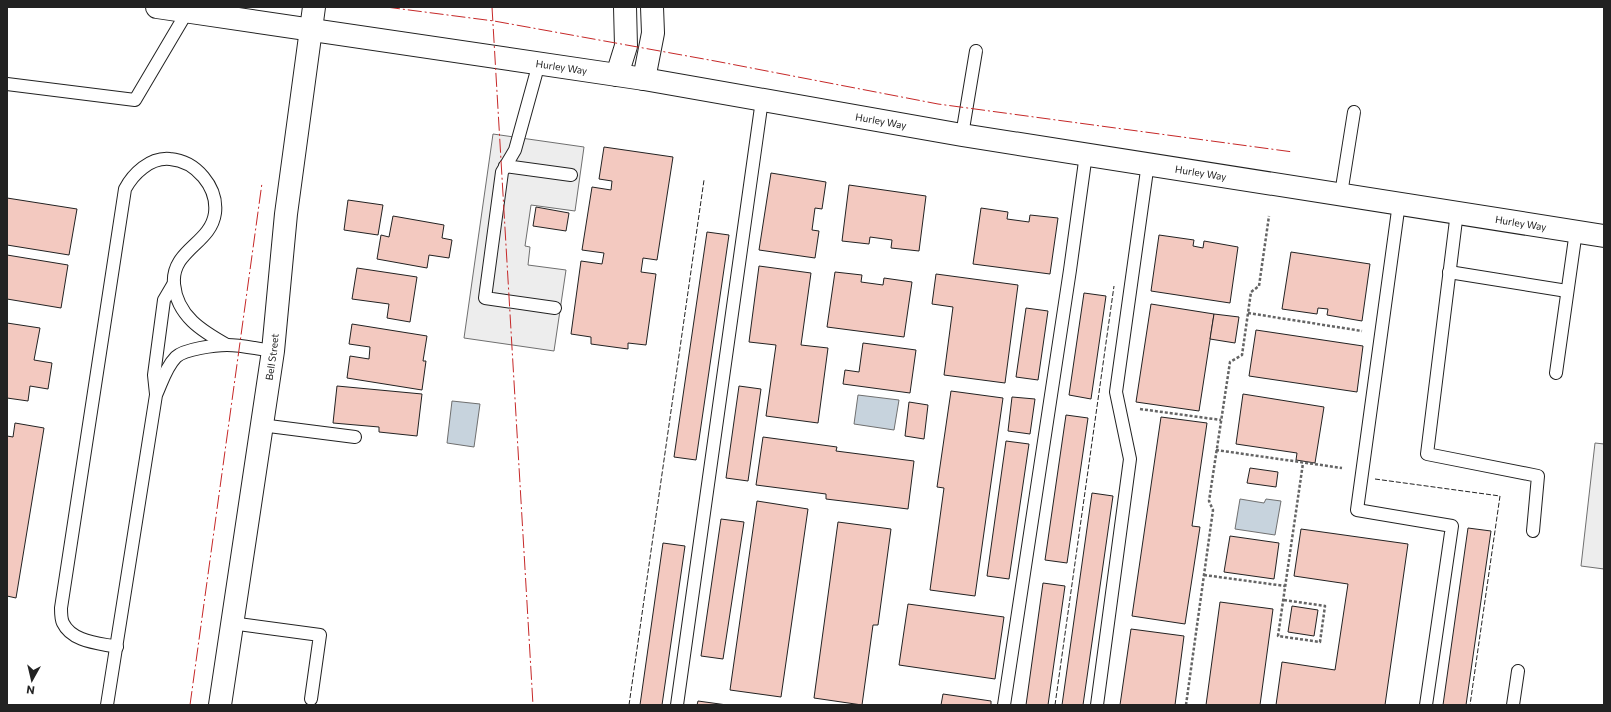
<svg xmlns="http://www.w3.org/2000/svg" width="1611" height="712" viewBox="0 0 1611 712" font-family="Commissioner,sans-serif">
	<rect width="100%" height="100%" fill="#fff"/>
	<g fill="#ededed" stroke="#6f6f6f">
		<path d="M493 134 584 147 575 211 531 205 525 246 530 247 528 265 566 270 554 351 464 338Z"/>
		<path d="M1595 443 1604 444V569L1581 566Z"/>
	</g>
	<g fill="#c7d3dd" stroke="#6f6f6f">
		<path d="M858 395 899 400 894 430 854 424Z"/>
		<path d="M452 401 480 404 474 447 447 443Z"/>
		<path d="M1240 499 1264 503 1266 499 1281 501 1275 535 1235 529Z"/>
	</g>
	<g fill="#f3c9c0" stroke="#222">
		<path d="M604 147 673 157 657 260 643 258 641 272 656 274 646 345 628 343V349L591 344V337L571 334 581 261 602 264 604 253 582 250 592 187 611 190 612 181 599 179Z"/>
		<path d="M771 173 826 182 822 209 815 208 812 230 819 231 815 258 759 250Z"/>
		<path d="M849 185 926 196 919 251 891 248 892 240 870 237 869 244 842 241Z"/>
		<path d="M7 198 77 209 69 255 7 245Z"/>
		<path d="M348 200 383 205 378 235 344 230Z"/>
		<path d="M536 207 569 213 566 231 533 226Z"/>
		<path d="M981 208 1008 212 1007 219 1029 222 1030 215 1058 218 1050 274 973 264Z"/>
		<path d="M393 216 444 225 442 238 452 240 449 258 429 255 427 268 377 259 381 235 389 237Z"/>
		<path d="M707 232 729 235 696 460 674 457Z"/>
		<path d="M1159 235 1194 240 1193 246 1203 248 1204 241 1238 247 1230 303 1151 291Z"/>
		<path d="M1291 252 1370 264 1362 321 1327 315 1328 309 1318 308 1317 314 1282 309Z"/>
		<path d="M7 255 68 265 61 308 7 299Z"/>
		<path d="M759 266 811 273 801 345 828 348 818 423 766 416 776 345 749 342Z"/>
		<path d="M357 268 417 277 410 322 387 318 389 304 352 299Z"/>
		<path d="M835 272 862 275 861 282 883 285 884 278 912 282 904 337 827 327Z"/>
		<path d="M936 274 1018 285 1005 383 944 375 953 307 932 304Z"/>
		<path d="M1084 293 1106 296 1091 399 1069 395Z"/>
		<path d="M1151 304 1214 314 1199 411 1136 402Z"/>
		<path d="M1026 308 1048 311 1038 380 1016 377Z"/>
		<path d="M1214 314 1239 317 1235 343 1210 339Z"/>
		<path d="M7 323 40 328 34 360 52 363 48 389 30 386 28 401 7 398Z"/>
		<path d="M352 324 427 336 423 361H426L422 390 347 378 350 356 369 359 370 347 349 344Z"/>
		<path d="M1256 330 1363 346 1357 392 1249 376Z"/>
		<path d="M863 343 916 350 910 393 843 384 845 370 859 372Z"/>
		<path d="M337 386 422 394 417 436 379 432V427L333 423Z"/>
		<path d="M739 386 761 389 748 481 726 478Z"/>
		<path d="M951 391 1003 398 975 596 930 590 944 488 937 487Z"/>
		<path d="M1243 394 1324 407 1315 463 1296 460 1297 453 1236 444Z"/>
		<path d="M1012 397 1035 399 1030 434 1008 431Z"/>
		<path d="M909 402 928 405 924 439 905 436Z"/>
		<path d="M1066 415 1088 418 1067 563 1045 560Z"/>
		<path d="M1161 417 1207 423 1192 526 1200 527 1185 624 1132 616Z"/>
		<path d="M15 423 44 428 16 598 7 596V436L13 437Z"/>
		<path d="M763 437 837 447 836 451 914 461 908 509 826 499V494L756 485Z"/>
		<path d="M1006 441 1029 444 1009 579 987 576Z"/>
		<path d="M1250 468 1278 472 1276 487 1247 483Z"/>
		<path d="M1092 493 1113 496 1083 705H1062Z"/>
		<path d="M757 501 808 509 781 697 730 690Z"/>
		<path d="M721 519 744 522 723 659 701 656Z"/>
		<path d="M838 522 891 529 878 625H873L862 705 814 698Z"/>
		<path d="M1468 528 1491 531 1466 705H1443Z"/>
		<path d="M1301 529 1408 544 1385 705H1276L1282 662 1335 670 1348 584 1294 576Z"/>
		<path d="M1230 536 1279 543 1274 579 1224 572Z"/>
		<path d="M663 543 685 546 662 705H640Z"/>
		<path d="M1043 583 1065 586 1048 705H1026Z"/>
		<path d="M1220 602 1273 609 1260 705H1206Z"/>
		<path d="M908 604 1004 617 995 679 899 665Z"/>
		<path d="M1292 606 1318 610 1314 636 1288 632Z"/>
		<path d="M1131 629 1184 636 1175 705H1120Z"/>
		<path d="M943 694 991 701V705H941Z"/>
		<path d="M698 701 727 705H697Z"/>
	</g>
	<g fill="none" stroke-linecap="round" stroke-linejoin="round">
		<defs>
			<g id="lane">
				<path d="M539 63 515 150 502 172 485 298 555 308"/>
				<path d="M7 84 135 100 187 12"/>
				<path d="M962 135 976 51"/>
				<path d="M505 166 571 175"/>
				<path d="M1341 194 1354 112"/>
				<path d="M1399 203 1357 510 1452 526 1426 705"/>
				<path d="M1457 212 1427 454 1538 476 1533 531"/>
				<path d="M1449 272 1567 291"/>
				<path d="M1556 373 1576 231"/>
				<path d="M156 394 154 375 164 300 174 283"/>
				<path d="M261 425 355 437"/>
				<path d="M231 623 320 635 311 699"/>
				<path d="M117 647C99 643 72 642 63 623 61 619 61 612 61 608L125 189C133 174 150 157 170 159 196 161 218 187 215 213 211 244 171 250 174 284 177 316 202 331 227 345"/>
				<path d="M107 705 156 395C162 382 166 367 176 357 184 349 216 345 227 345 242 345 258 349 273 351"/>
				<path d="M677 705 762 100"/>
				<path d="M1004 705 1070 270 1086 154"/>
				<path d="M1097 705 1130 459 1116 392 1148 163"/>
				<path d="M1513 705 1518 671"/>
			</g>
			<g id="street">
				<path d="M617 75 626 46 625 7"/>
				<path d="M644 79 653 33 652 7"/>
			</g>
			<g id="secondary">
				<path id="s1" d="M157 7 644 79 962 135 1604 236"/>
				<path id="s2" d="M220 705 273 351 286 214 314 7"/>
			</g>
		</defs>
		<use href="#lane" stroke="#222" stroke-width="14"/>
		<use href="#street" stroke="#222" stroke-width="24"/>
		<use href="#secondary" stroke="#222" stroke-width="24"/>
		<g stroke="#646464" stroke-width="2.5" stroke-dasharray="3 2" stroke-linecap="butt">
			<path d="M1248 313 1362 331"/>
			<path d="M1140 409 1221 420"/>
			<path d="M1216 450 1342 468"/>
			<path d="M1204 575 1285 586"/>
			<path d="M1284 600 1325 606 1320 642 1278 636 1303 463"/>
			<path d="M1186 705 1213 510 1209 501 1230 362 1242 355 1251 292 1259 286 1269 216"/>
		</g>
		<use href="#lane" stroke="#fff" stroke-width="12"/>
		<use href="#street" stroke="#fff" stroke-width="22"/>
		<use href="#secondary" stroke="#fff" stroke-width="22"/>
		<g stroke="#222" stroke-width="1" stroke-dasharray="5 2" stroke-linecap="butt">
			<path d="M1375 479 1500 496 1470 705"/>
			<path d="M629 705 704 180"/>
			<path d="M1055 705 1114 286"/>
		</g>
		<g stroke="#c62828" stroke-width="1" stroke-dasharray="14 3 2 3" stroke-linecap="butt">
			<path d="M386 7 494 21 715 61 938 104 1293 152"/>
			<path d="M492 7 533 705"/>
			<path d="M190 705 262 183"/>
		</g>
	</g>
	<g text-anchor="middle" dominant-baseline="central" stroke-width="3" stroke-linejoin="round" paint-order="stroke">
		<g font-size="10" fill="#222" stroke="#fff">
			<text stroke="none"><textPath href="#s1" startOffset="409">Hurley Way</textPath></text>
			<text stroke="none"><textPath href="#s1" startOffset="733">Hurley Way</textPath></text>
			<text stroke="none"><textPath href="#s1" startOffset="1057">Hurley Way</textPath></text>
			<text stroke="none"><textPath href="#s1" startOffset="1381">Hurley Way</textPath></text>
			<text stroke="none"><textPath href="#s2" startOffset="352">Bell Street</textPath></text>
		</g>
	</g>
	<rect width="1611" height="712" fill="none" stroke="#222222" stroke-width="16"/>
	<g transform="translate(32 680) rotate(188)" stroke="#ffffff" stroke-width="3" paint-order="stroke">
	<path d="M0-3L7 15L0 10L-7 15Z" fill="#222222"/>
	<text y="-6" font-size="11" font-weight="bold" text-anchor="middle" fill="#222222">N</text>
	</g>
</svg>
